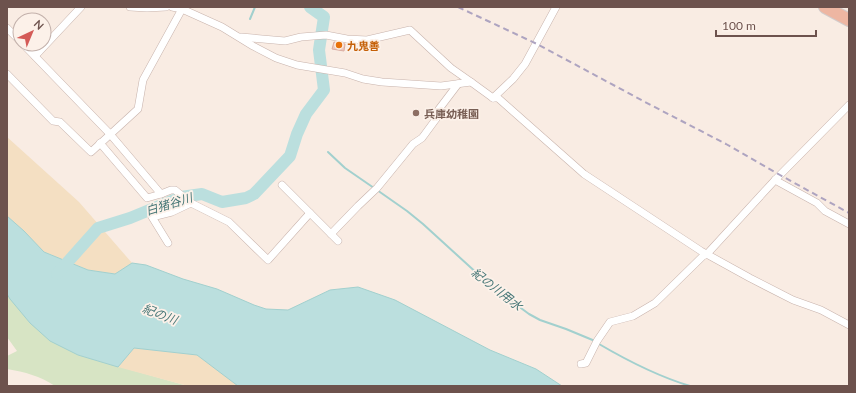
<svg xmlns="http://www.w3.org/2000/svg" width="856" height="393" viewBox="0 0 856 393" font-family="Lato,'Noto Sans JP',sans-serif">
	<rect width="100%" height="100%" fill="#f9ece3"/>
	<path fill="#d7e4c4" d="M7 294 30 323 78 355 188 386H55C40 376 25 372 7 369V356L17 351 7 337Z"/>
	<g fill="#f4dfc2">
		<path d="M7 137 79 202 132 263 115 274 88 270 44 252 24 231 7 216Z"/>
		<path d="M134 348 197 355 238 386H188L118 367Z"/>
	</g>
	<path fill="#bbdfde" stroke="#a2d0ce" d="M7 216 24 231 44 252 88 270 115 274 132 263 146 265 183 279 217 289 254 305 266 309 288 310 330 290 358 287 395 300 490 350 536 369 562 386H238L197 355 134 348 118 367 78 355 50 341 30 323 10 299 7 294Z"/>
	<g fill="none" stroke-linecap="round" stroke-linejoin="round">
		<g stroke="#a2d0ce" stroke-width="2">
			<path d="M250 19 255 7"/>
			<path d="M328 152 345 168 374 188"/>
			<path d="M377 190 407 211 423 224 491 286 529 314 540 320 566 329 595 341"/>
			<path d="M599 344C628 361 657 376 690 386"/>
		</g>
		<path stroke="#bbdfde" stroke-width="12" d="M57 274 98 228 130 218 181 197 202 194 222 202 246 198 254 194 290 156 297 134 306 114 324 90 319 50 324 17 310 7"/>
	</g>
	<path fill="#ebc7be" stroke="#dbaca1" d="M334 42 345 44 344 51 332 49Z"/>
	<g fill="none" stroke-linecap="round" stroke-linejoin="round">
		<defs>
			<g id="minor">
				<path d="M130 7 147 8 166 7"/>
				<path d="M182 9 222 27 253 46 276 58 297 65 345 73 363 79 382 82 441 86 471 82 493 98H498L584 174 701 251 750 278 793 300 821 310 849 325"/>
				<path d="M7 28 20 41"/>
				<path d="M241 37 285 41 301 37 326 35 347 39 367 40 410 30 451 68 471 82"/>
				<path d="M23 44 110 134 161 194 171 190H175L191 203 229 222 268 260 310 213"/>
				<path d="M35 56 81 7"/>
				<path d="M7 74 53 121 60 122 91 152 138 109 143 80 182 9 172 7"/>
				<path d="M493 98 513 79 525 64 556 7"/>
				<path d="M100 143 147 198 161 194"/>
				<path d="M775 180 817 203 825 211 849 224"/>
				<path d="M282 185 338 241"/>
				<path d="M331 234 358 206 377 188 413 144 422 138 436 119 439 109 458 84"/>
				<path d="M168 243 152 217 172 212 191 203"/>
				<path d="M581 364 586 363 597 341 610 322 633 316 655 303 703 256 707 254 775 180 849 105"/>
			</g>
			<path id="trunk" d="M825 7 849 20"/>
		</defs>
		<use href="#minor" stroke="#c8b3ac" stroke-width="8"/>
		<use href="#trunk" stroke="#d3cbca" stroke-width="14"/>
		<use href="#minor" stroke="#fff" stroke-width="7"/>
		<use href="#trunk" stroke="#eeb6a2" stroke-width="12"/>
		<path stroke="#aea4c0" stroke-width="2" stroke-dasharray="6 4" stroke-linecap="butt" d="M458 7 537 44 645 102 726 144 780 175 849 213"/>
	</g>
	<circle fill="#e8710a" stroke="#fcf1e9" stroke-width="1.5" cx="339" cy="45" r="4"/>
	<circle fill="#8d6e63" stroke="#fcf1e9" stroke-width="1.5" cx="416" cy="113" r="4"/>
	<g text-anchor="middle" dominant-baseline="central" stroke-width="3.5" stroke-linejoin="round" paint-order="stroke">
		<g font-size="11" font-weight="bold" fill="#c56008" stroke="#fcf1e9" text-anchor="start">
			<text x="347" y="45">九鬼善</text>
		</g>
		<g font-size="11" font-weight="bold" fill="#785e54" stroke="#fcf1e9" text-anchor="start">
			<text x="424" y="113">兵庫幼稚園</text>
		</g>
		<g font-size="12" font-style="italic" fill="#477777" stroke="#fcf1e9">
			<text transform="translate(169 204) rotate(-17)">白猪谷川</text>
			<text transform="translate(497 289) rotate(38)">紀の川用水</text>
			<text transform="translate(160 314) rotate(21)">紀の川</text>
		</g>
	</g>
	<rect width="856" height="393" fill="none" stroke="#6d524d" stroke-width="16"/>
	<g transform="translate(32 32) rotate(44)"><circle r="19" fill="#fcf1e9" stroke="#c3b1ab"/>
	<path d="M0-3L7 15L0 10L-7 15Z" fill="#d45b57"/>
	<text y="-6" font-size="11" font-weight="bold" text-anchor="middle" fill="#6d524d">N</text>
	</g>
	<path d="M716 30v6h100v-6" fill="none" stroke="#6d524d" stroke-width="2"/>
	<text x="722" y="30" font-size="12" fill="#6d524d" stroke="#fcf1e9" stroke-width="3" paint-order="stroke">100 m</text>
</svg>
